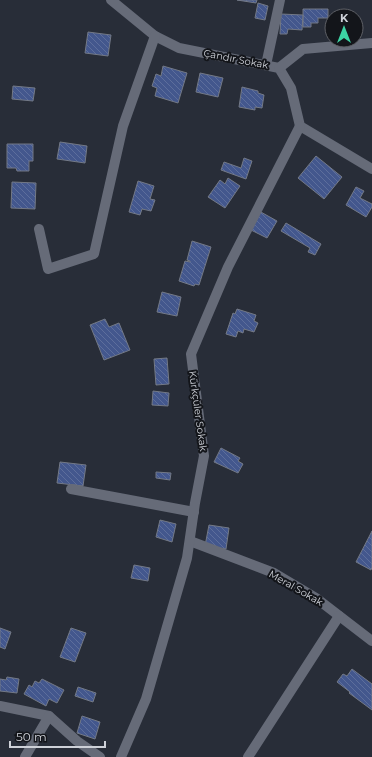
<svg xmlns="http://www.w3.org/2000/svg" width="372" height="757" viewBox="0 0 372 757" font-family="Montserrat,sans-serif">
	<defs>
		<pattern id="building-back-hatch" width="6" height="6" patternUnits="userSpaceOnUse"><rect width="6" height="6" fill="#43578d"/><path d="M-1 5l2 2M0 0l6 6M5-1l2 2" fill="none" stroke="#5d6e9c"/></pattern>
	</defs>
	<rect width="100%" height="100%" fill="#282d38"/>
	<g fill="url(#building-back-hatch)" stroke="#737986">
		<path d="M237 0H257L256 3Z"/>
		<path d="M258 3 268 6 265 20 255 18Z"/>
		<path d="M303 9H328V18H318V23H311V27H303Z"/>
		<path d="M281 14 303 15 302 30 288 29 287 34H280Z"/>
		<path d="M88 32 111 35 108 56 85 53Z"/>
		<path d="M163 66 187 73 178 103 155 96 157 88 152 86 156 74 161 76Z"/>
		<path d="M200 73 223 78 218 97 196 92Z"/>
		<path d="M13 86 35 88 33 101 12 99Z"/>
		<path d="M242 87 258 91V93L264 95 262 108 255 107V110L239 107Z"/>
		<path d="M60 142 87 146 85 163 57 159Z"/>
		<path d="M7 144H33V161H29V171H17L16 168H7Z"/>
		<path d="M316 156 342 177 324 199 298 178Z"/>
		<path d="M244 158 252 161 246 179 221 170 224 162 241 168Z"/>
		<path d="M228 178 240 186 225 208 208 197 220 180 225 184Z"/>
		<path d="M138 181 154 186 150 199 155 200 151 211 142 209 140 215 129 212Z"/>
		<path d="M12 182 36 183 35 209 11 208Z"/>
		<path d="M356 187 364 191 360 198 372 204V207L366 217 346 205Z"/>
		<path d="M259 211 277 221 267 238 249 229Z"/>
		<path d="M286 223 321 244 315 255 308 252 310 248 281 231Z"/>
		<path d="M192 241 211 247 199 285 195 284 194 286 179 281 185 261 190 262V261L187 260Z"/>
		<path d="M162 292 181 297 177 316 157 312Z"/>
		<path d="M237 309 256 315 254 321 258 323 254 332 244 329 243 333 238 331 236 337 226 334 233 313 235 314Z"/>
		<path d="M105 319 109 327 119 323 130 350 104 360 90 325Z"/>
		<path d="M167 358 169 384 156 385 154 359Z"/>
		<path d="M153 391 169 393 168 406 152 405Z"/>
		<path d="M221 448 240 458 238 461 243 464 238 473 214 462Z"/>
		<path d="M60 462 86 465 83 486 57 483Z"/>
		<path d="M156 472 171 473 170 480 156 478Z"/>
		<path d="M160 520 176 524 172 542 156 537Z"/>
		<path d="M209 525 229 528 226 549 205 546Z"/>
		<path d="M372 531V567L371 570 356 562Z"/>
		<path d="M134 565 150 568 148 581 131 578Z"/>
		<path d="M0 628 11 632 5 649 0 647Z"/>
		<path d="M71 628 86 633 75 662 60 657Z"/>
		<path d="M352 669 372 684V710L349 693 350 692 337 682 343 674 347 676Z"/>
		<path d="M7 677 19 679 17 693 0 691V679L6 680Z"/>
		<path d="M42 679 64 690 57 703 49 699 46 706 24 694 29 685 32 687 35 681 39 683Z"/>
		<path d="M78 687 96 693 93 702 75 696Z"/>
		<path d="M82 716 100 722 95 739 77 733Z"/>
	</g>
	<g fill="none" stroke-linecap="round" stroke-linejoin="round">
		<g stroke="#666b78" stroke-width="10">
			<path d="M111 0 155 36 179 48 279 68 291 88 300 126 372 169"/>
			<path d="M266 65 280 0"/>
			<path d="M279 68 303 49 372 43"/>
			<path d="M39 229 48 269 94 254 123 126 155 36"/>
			<path d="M71 489 194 512"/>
			<path d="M190 541 274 573 316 598 372 641"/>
			<path d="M0 706 49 716 77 741 100 757"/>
			<path d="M25 757 49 716"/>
			<path d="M121 757 146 699 187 558 195 503 204 456 191 354 228 267 300 126"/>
			<path d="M248 757 339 616"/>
		</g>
	</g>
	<g text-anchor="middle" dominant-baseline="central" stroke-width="4" stroke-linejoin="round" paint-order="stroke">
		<g font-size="10" fill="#ced1d8" stroke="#13151a">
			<text transform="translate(236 59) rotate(11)">Çandır Sokak</text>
			<text transform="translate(198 411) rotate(82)">Kürkçüler Sokak</text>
			<text transform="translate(296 588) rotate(30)">Meral Sokak</text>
		</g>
	</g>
	<g transform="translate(344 28)"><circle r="19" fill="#13151a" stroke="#5e6066"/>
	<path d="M0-3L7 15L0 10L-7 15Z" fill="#3cd4a4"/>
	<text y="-6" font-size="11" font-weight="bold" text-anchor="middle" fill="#ced1d8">K</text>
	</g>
	<path d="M10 741v6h95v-6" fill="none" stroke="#ced1d8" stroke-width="2"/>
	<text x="16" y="741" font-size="12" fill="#ced1d8" stroke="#13151a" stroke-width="3" paint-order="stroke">50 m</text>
</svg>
